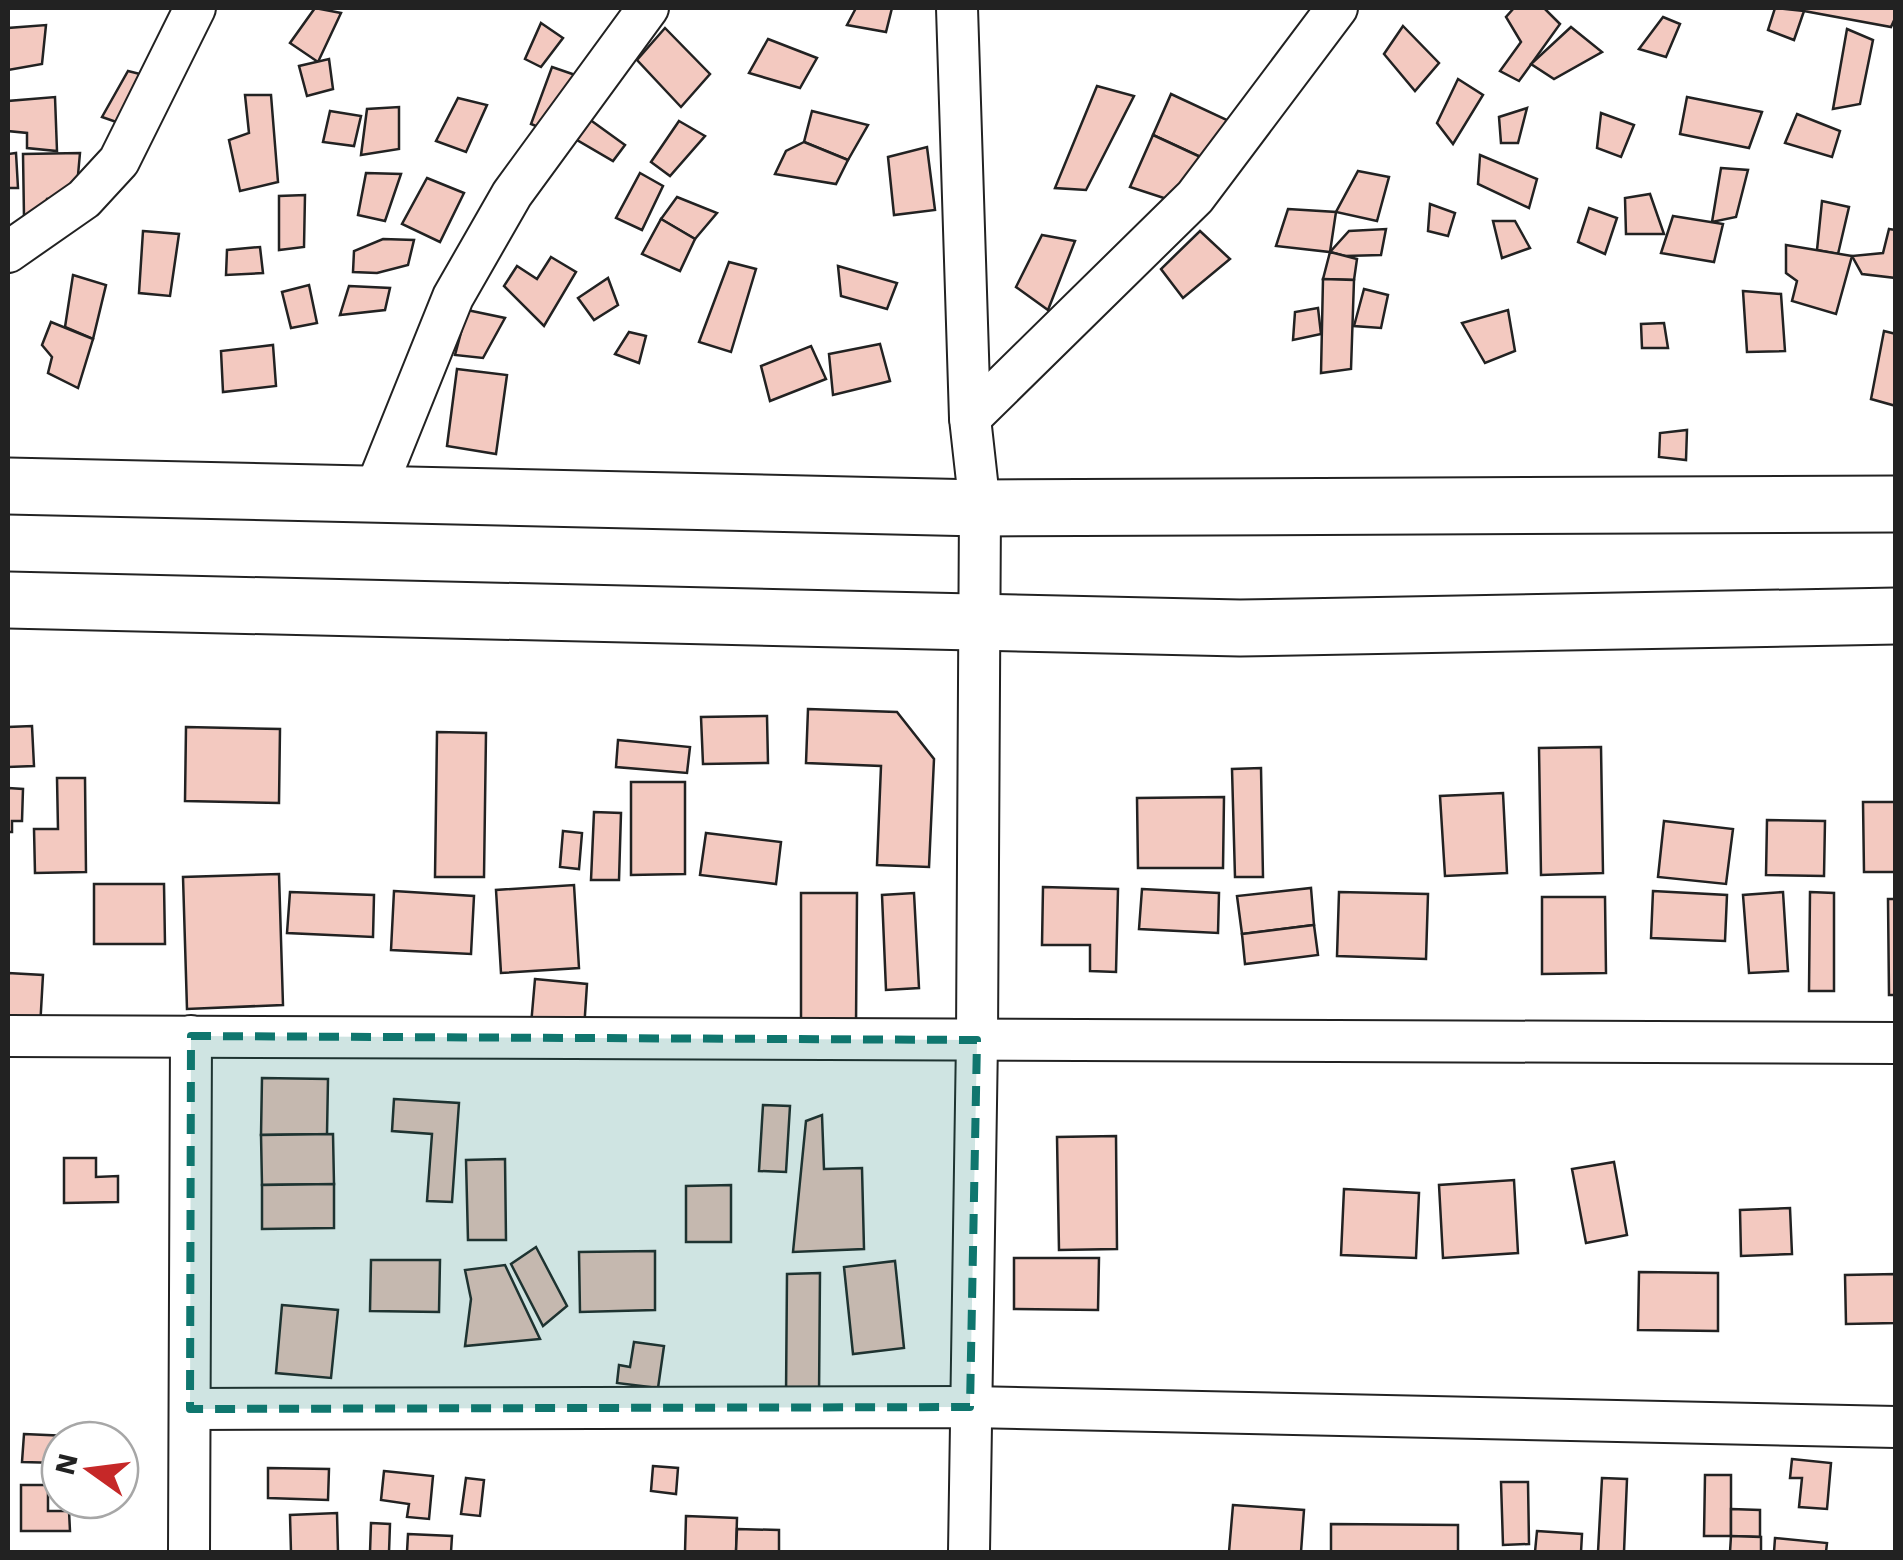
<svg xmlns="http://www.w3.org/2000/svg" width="1903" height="1560" viewBox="0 0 1903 1560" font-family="'Work Sans',sans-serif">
	<rect width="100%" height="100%" fill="#fff"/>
	<g fill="#f3c9c0" stroke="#222" stroke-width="2.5">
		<path d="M315 8 341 13 318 62 290 43Z"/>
		<path d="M856 8H892L886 32 847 25Z"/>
		<path d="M1514 8H1544L1560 24 1519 81 1500 71 1521 42 1506 17Z"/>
		<path d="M1775 8 1804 11 1794 40 1768 30Z"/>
		<path d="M1805 8H1896V16L1891 27 1804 11Z"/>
		<path d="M1663 17 1680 24 1666 57 1639 49Z"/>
		<path d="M541 23 563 38 541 67 525 59Z"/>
		<path d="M46 25 42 64 8 70V28Z"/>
		<path d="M1403 26 1439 63 1415 91 1384 54Z"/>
		<path d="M1571 27 1602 52 1554 79 1531 64Z"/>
		<path d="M665 28 710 74 681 107 637 60Z"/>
		<path d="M1847 29 1873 40 1860 104 1833 109Z"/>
		<path d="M768 39 817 58 800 88 749 73Z"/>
		<path d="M329 59 333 89 307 96 299 66Z"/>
		<path d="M552 67 584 78 548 131 531 124Z"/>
		<path d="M128 71 152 77 122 124 102 117Z"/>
		<path d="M1458 79 1483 95 1453 144 1437 123Z"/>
		<path d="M1097 86 1134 96 1086 190 1055 188Z"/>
		<path d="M1171 94 1227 120 1207 160 1153 135Z"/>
		<path d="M245 95H271L278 182 240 191 229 140 249 133Z"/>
		<path d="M55 97 57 151 27 148V133L8 131V101Z"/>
		<path d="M1687 97 1762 112 1749 148 1680 134Z"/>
		<path d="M458 98 487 105 466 152 436 141Z"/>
		<path d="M399 107V149L361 155 367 109Z"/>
		<path d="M1527 108 1518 143H1501L1499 117Z"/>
		<path d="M330 111 361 116 354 146 323 142Z"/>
		<path d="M812 111 868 125 848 160 804 142Z"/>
		<path d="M1601 113 1634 125 1621 157 1597 148Z"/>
		<path d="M1797 114 1840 131 1832 157 1785 143Z"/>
		<path d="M589 119 625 145 613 161 577 140Z"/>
		<path d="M679 121 705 136 670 176 651 162Z"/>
		<path d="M1153 135 1207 160 1170 200 1130 187Z"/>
		<path d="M804 142 848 160 836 184 775 174 786 151Z"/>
		<path d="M927 147 935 210 894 215 888 157Z"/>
		<path d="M16 153 18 188H8V154Z"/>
		<path d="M80 153 76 197 47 199 44 216 24 217 23 154Z"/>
		<path d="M1480 155 1537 179 1529 208 1478 184Z"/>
		<path d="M1721 168 1748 170 1736 217 1712 222Z"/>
		<path d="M1358 171 1389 177 1377 221 1336 212Z"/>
		<path d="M366 173 401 174 385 221 358 215Z"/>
		<path d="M640 173 663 186 642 230 616 218Z"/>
		<path d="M427 178 464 193 440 242 402 224Z"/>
		<path d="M1650 194 1664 234H1626L1625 198Z"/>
		<path d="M305 195 304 247 279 250V196Z"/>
		<path d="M677 197 717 213 695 239 661 219Z"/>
		<path d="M1822 201 1849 207 1838 254 1817 250Z"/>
		<path d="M1430 204 1455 213 1448 236 1428 231Z"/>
		<path d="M1589 208 1617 218 1605 254 1578 242Z"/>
		<path d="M1288 209 1336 212 1330 252 1276 246Z"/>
		<path d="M1673 216 1723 224 1714 262 1661 253Z"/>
		<path d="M661 219 695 239 680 271 642 254Z"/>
		<path d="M1493 221H1515L1530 248 1502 258Z"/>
		<path d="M1386 229 1381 255 1345 256 1330 252 1349 231Z"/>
		<path d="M1889 229 1896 230V278L1862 274 1852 256 1883 253Z"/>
		<path d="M143 231 179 234 170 296 139 293Z"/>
		<path d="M1200 231 1230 259 1183 298 1161 269Z"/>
		<path d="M1042 235 1075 241 1048 310 1016 287Z"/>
		<path d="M383 239 414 240 408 265 377 273 353 272 354 251Z"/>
		<path d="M1786 245 1852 256 1836 314 1792 301 1797 281 1786 273Z"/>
		<path d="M260 247 263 273 226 275 227 250Z"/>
		<path d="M1330 252 1357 259 1354 280 1323 279Z"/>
		<path d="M551 257 576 272 544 326 504 286 517 266 537 279Z"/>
		<path d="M729 262 756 269 731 352 699 342Z"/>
		<path d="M838 266 897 283 887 309 841 296Z"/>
		<path d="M73 275 106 285 93 339 65 327Z"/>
		<path d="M608 278 618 305 594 320 578 298Z"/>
		<path d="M1323 279 1354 280 1351 369 1321 373Z"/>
		<path d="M309 285 317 323 291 328 282 292Z"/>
		<path d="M349 286 390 288 385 310 340 315Z"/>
		<path d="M1364 289 1388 295 1381 328 1354 326Z"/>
		<path d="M1743 291 1781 294 1785 351 1747 352Z"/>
		<path d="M1318 308 1321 334 1293 340 1295 312Z"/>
		<path d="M467 310 505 318 483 358 455 355Z"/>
		<path d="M1508 310 1515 351 1485 363 1462 323Z"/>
		<path d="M51 322 93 339 78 388 48 373 52 357 42 345Z"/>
		<path d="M1664 323 1668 348H1642L1641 324Z"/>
		<path d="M1884 331 1896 334V406L1871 399Z"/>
		<path d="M629 332 646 336 639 363 615 354Z"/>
		<path d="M880 344 890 381 833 395 829 354Z"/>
		<path d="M273 345 276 386 223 392 221 351Z"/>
		<path d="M811 346 826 379 770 401 761 366Z"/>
		<path d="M457 369 507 375 496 454 447 446Z"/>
		<path d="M1687 430 1686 460 1659 457 1660 433Z"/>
		<path d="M808 709 897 712 934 759 929 867 877 865 881 766 806 763Z"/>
		<path d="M767 716 768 763 703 764 701 717Z"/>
		<path d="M32 726 34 766 8 767V727Z"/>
		<path d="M186 727 280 729 279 803 185 801Z"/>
		<path d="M437 732 486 733 484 877H435Z"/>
		<path d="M618 740 690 747 687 773 616 767Z"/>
		<path d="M1601 747 1603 873 1541 875 1539 748Z"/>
		<path d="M1261 768 1263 877H1235L1232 769Z"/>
		<path d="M57 778H85L86 872 35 873 34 829H58Z"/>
		<path d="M631 782H685V874L631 875Z"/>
		<path d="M8 788 23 789 22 821H12V832H8Z"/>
		<path d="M1503 793 1507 873 1445 876 1440 796Z"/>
		<path d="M1224 797 1223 868H1138L1137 798Z"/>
		<path d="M1863 802H1896V872H1864Z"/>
		<path d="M594 812 621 813 619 880H591Z"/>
		<path d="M1767 820 1825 821 1824 876 1766 875Z"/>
		<path d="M1664 821 1733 829 1726 884 1658 877Z"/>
		<path d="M563 831 582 833 579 869 560 867Z"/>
		<path d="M706 833 781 842 776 884 700 875Z"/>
		<path d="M279 874 283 1005 187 1009 183 877Z"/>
		<path d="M94 884H164L165 944H94Z"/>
		<path d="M574 885 579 968 501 973 496 890Z"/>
		<path d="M1043 887 1118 889 1116 972 1090 971V945H1042Z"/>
		<path d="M1311 888 1314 925 1242 934 1237 896Z"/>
		<path d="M1142 889 1219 893 1218 933 1139 929Z"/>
		<path d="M394 891 474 896 471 954 391 950Z"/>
		<path d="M1653 891 1727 895 1725 941 1651 938Z"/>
		<path d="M290 892 374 895 373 937 287 933Z"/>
		<path d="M1339 892 1428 894 1426 959 1337 956Z"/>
		<path d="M1783 892 1788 971 1749 973 1743 895Z"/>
		<path d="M1810 892 1834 893V991H1809Z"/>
		<path d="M801 893H857L856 1026H801Z"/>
		<path d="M914 893 919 988 886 990 882 895Z"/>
		<path d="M1542 897H1605L1606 973 1542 974Z"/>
		<path d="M1888 899H1896V995H1889Z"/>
		<path d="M1314 925 1318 955 1245 964 1242 934Z"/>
		<path d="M8 973 43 975 40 1028 8 1027Z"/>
		<path d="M535 979 587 984 584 1030 531 1025Z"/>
		<path d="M262 1078 328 1079 327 1134 261 1135Z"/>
		<path d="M394 1099 459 1103 452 1202 427 1201 432 1134 392 1131Z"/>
		<path d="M763 1105 790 1106 786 1172 759 1171Z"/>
		<path d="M822 1115 824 1169 862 1168 864 1249 793 1252 806 1121Z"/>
		<path d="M333 1134 334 1184 262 1185 261 1135Z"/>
		<path d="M1116 1136 1117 1249 1059 1250 1057 1137Z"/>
		<path d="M64 1158H96V1177L118 1176V1202L64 1203Z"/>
		<path d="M505 1159 506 1240H468L466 1160Z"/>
		<path d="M1614 1162 1627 1235 1586 1243 1572 1169Z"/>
		<path d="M1514 1180 1518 1253 1443 1258 1439 1185Z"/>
		<path d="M334 1184V1228L262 1229V1185Z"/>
		<path d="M731 1185V1242H686V1186Z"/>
		<path d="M1344 1189 1419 1193 1416 1258 1341 1255Z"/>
		<path d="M1790 1208 1792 1254 1741 1256 1740 1210Z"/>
		<path d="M536 1247 567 1306 543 1326 511 1264Z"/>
		<path d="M655 1251V1310L580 1312 579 1252Z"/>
		<path d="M1014 1258H1099L1098 1310 1014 1309Z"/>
		<path d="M371 1260H440L439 1312 370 1311Z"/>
		<path d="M895 1261 904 1348 853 1354 844 1267Z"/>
		<path d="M505 1265 540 1339 465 1346 471 1299 465 1270Z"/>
		<path d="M1639 1272 1718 1273V1331L1638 1330Z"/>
		<path d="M820 1273 819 1396H786L787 1274Z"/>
		<path d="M1896 1274V1323L1846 1324 1845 1275Z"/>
		<path d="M282 1305 338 1310 331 1378 276 1373Z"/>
		<path d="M634 1342 664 1346 658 1388 617 1383 619 1365 630 1367Z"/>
		<path d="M24 1434 68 1436 67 1440H60V1463L22 1462Z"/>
		<path d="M1792 1459 1831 1463 1827 1509 1799 1507 1802 1478H1790Z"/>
		<path d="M653 1466 678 1468 676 1494 651 1491Z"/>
		<path d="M268 1468 329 1469 328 1500 268 1498Z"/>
		<path d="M384 1471 433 1476 429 1519 407 1517 409 1504 381 1500Z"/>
		<path d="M1705 1475H1731V1536H1704Z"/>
		<path d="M466 1478 484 1480 480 1516 461 1514Z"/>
		<path d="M1602 1478 1627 1479 1624 1552H1598Z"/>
		<path d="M1501 1482H1528L1529 1544 1503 1545Z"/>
		<path d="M21 1485H48V1511H69L70 1531H21Z"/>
		<path d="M1233 1505 1304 1510 1301 1552H1229Z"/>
		<path d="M1731 1509 1760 1510V1537L1731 1536Z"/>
		<path d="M337 1513 338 1552H286H291L290 1515Z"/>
		<path d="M686 1516 737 1518 736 1552H685Z"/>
		<path d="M371 1523 390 1524 389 1552H370Z"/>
		<path d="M1331 1524 1458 1525V1552H1331Z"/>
		<path d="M737 1529 779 1530V1552H736Z"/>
		<path d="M1537 1531 1582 1534 1581 1552H1535Z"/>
		<path d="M408 1534 452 1536 451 1552H407Z"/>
		<path d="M1731 1536 1761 1537V1552H1730Z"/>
		<path d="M1775 1538 1827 1543 1826 1552H1774Z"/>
	</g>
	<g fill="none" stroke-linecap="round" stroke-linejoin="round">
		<defs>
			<g id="minor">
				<path d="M957 8 970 418"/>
				<path d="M8 252 84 199 119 161 195 8"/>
				<path d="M374 493 453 297 512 194 648 8"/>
				<path d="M8 1036 1896 1043"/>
				<path d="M190 1409 970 1407 1896 1427"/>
				<path d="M189 1552 191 1036"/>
				<path d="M969 1552 977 1040 980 508 970 418 1195 197 1337 8"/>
			</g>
			<g id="secondary">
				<path d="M8 486 980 508 1896 504"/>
				<path d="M8 600 1240 628 1896 616"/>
			</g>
		</defs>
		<use href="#minor" stroke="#222" stroke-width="44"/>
		<use href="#secondary" stroke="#222" stroke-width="59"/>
		<use href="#minor" stroke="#fff" stroke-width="40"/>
		<use href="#secondary" stroke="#fff" stroke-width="55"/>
	</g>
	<path fill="#0f766e" fill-opacity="0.2" stroke="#0f766e" stroke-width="8" stroke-dasharray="20 12" stroke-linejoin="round" d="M191 1036 977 1040 970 1407 190 1409Z"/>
	<rect width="1903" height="1560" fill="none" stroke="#222222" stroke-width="20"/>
	<g transform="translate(90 1470) rotate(284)"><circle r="48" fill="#ffffff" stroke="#a7a7a7" stroke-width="2.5"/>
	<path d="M0-8L18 38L0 25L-18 38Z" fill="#c62828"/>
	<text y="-15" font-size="28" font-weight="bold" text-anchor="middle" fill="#222222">N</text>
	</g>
</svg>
